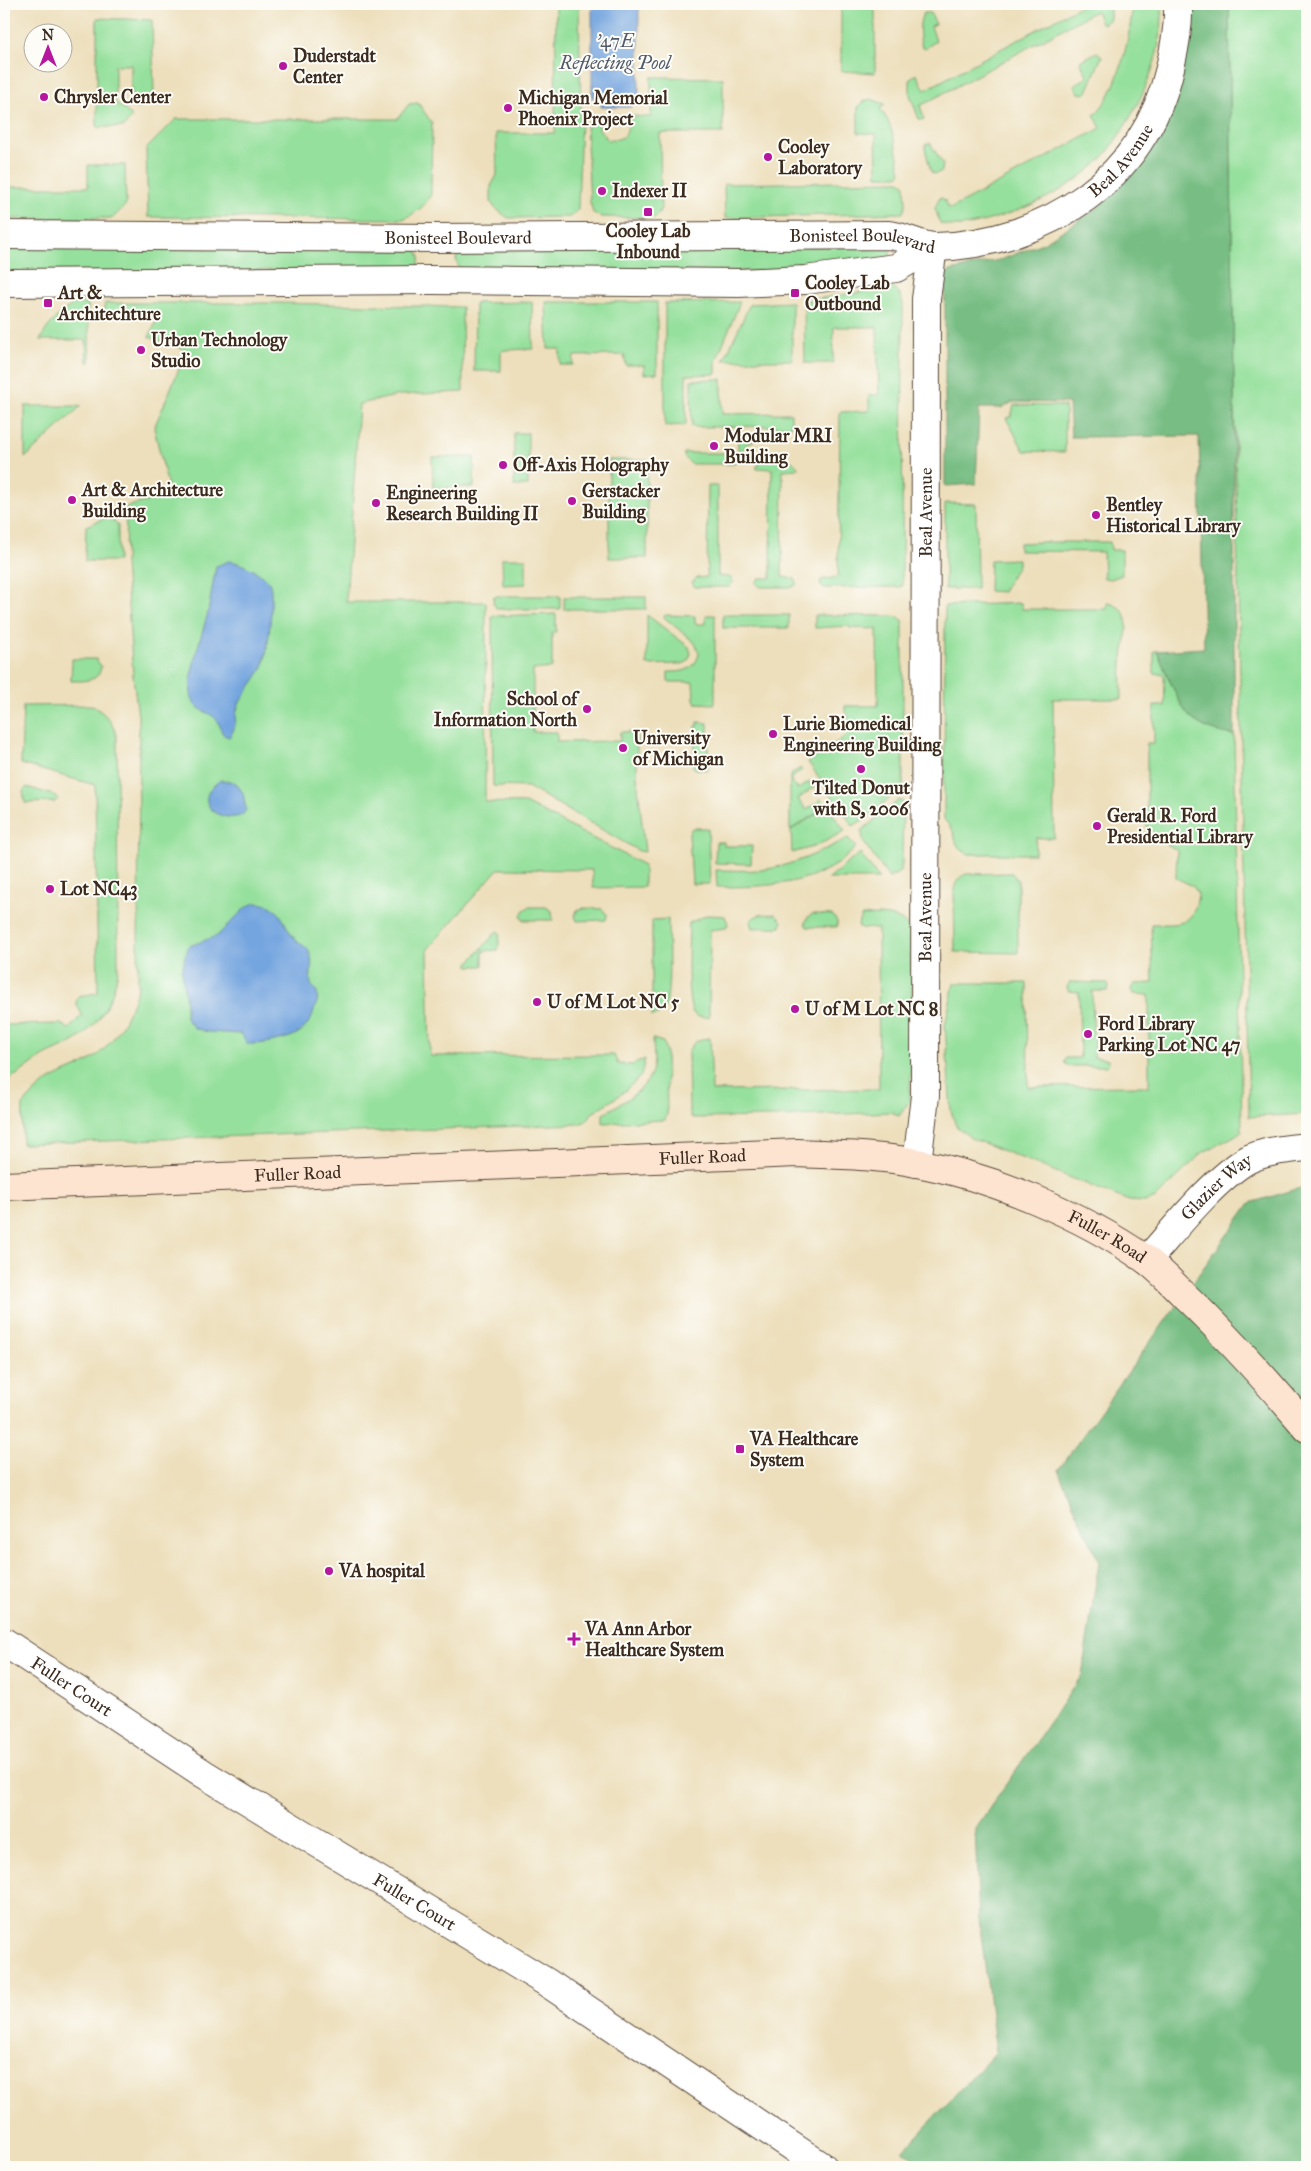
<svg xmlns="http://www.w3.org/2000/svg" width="1311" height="2171" viewBox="0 0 1311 2171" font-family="'IM FELL Great Primer',serif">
	<rect width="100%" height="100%" fill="#fdfcf7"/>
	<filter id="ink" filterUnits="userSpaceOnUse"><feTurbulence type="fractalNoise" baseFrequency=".02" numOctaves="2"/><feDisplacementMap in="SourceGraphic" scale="10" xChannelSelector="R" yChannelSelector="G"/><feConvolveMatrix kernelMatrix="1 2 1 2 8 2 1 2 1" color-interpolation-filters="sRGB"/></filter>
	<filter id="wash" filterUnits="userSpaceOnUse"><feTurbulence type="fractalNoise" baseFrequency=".0096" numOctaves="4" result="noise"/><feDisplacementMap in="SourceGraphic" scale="20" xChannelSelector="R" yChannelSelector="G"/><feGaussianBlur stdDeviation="1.12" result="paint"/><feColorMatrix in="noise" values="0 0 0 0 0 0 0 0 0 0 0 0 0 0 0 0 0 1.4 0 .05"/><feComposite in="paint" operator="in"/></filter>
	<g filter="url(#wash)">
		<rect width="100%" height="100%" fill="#eddfbc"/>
		<g fill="#95e09c" stroke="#68855d">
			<path d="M556 4H579L581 118 578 209 570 217 508 218 495 208 491 202V186L497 175 496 133H555Z"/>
			<path d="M841 4H875V73L841 71Z"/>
			<path d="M1084 4H1110V19L1104 24 1101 23 1096 11 920 106 924 118 923 120 919 119 910 95V79L914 75H917L925 90Z"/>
			<path d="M1133 4H1162C1164 50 1146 94 1121 132 1116 139 1112 147 1106 154 1077 185 1039 204 999 217 983 222 956 231 940 223L935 208 940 197 945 200 949 208H952L1101 128 1094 115C1119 94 1130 35 1133 4Z"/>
			<path d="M1229 4H1307V1114L1249 1117 1234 388Z"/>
			<path d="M924 13H930L936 24 931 26 936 41 926 48 922 47C919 39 918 19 924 13Z"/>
			<path d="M97 18 152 20 154 95 139 109 131 102V65H115V102L132 116 124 127H97Z"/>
			<path d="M1097 52 1102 56 1087 92 1084 94 1079 93 1074 85 1088 77 1080 61Z"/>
			<path d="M651 77 723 78V133H660L661 208 658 215 654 218 602 217 593 213 590 202 586 123 600 122 599 129 608 140 618 139 625 136 631 116 651 117Z"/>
			<path d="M871 99 885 104 880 110C893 120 897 156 901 172L898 176H877L876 134 858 133V107L865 101Z"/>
			<path d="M418 103 432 123 431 194C425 207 416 213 403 219L148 217 146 149 176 119H397L409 104Z"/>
			<path d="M930 143 943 164 942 171 935 174 931 172 925 148 926 144Z"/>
			<path d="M88 165H125L126 205 113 218 4 219V187H88Z"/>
			<path d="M900 181 905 185 906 204 903 213H900L725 218 724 184Z"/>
			<path d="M890 246V257L796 271H460L456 259 460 251Z"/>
			<path d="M4 247 417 250 420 257 418 268 4 274Z"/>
			<path d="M893 287 899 293 903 303 902 587 825 588 820 585 821 580 838 577 840 412 869 411V395H879L877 327H834L833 363H805L804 301Z"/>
			<path d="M532 302 533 349 504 350 501 352V371H474L475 303Z"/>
			<path d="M546 302H657V373L644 374V365H626L624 355 574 356 573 365H560V349H548Z"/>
			<path d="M740 302 716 361V374L686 375V425L665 426V303Z"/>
			<path d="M792 302V360H724L750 304Z"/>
			<path d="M76 303 88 304 90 362H87L86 340H40C48 325 60 311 76 303Z"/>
			<path d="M105 303H279L462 307 463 392 401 395 359 404 346 602H486L485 802 525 803 644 865V887L593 888 592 870 498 869 428 949 430 1056 614 1055 618 1064 632 1065 645 1059 641 1076 620 1095 591 1114 588 1120 580 1124 22 1144 23 1105C32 1095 41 1085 52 1079 66 1071 81 1067 94 1058 117 1040 130 1014 138 987L139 724 133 676 125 563 126 507 170 495 154 428 187 350 149 337 159 316H103Z"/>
			<path d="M722 379V414L791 413V426L692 427 691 380Z"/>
			<path d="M1014 405 1065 406V452L1024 451 1006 418 1011 417Z"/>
			<path d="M25 406H81L25 458Z"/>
			<rect x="514" y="433" width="14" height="53"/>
			<path d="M738 434H763V436L747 444 734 464H691L684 457V453H738Z"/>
			<path d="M775 456 791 460 798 467 797 469 783 470 782 577 795 579 797 583 794 587H760L756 583 759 578H771L772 469 756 468 761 461Z"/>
			<path d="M432 457H474V487L433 488Z"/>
			<rect x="609" y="460" width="38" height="98"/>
			<path d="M708 486H718V576C724 577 733 575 733 583L729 587H695L692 583 696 578 707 577Z"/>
			<path d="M945 503 976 504 977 589H945Z"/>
			<path d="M108 517 118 525V561H85L86 526Z"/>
			<path d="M1039 542H1110L1111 550H1122V575L1111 579 1104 578 1103 552 1019 551V543Z"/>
			<path d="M502 558H526V584L503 585Z"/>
			<path d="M1018 559V565L1003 592 989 591 990 560Z"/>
			<path d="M494 596H560V609H497L493 603Z"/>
			<rect x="564" y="597" width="82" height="12"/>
			<path d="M1021 603 1022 609H1107V603C1138 607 1124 643 1122 663 1121 675 1122 687 1122 699H1053L1054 838H1036L1035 854H969C957 849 956 844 954 833 952 828 947 823 944 819L945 606Z"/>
			<path d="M556 614V632L552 633V668L533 670V732H557V742L620 741V732H637V777L645 852 639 851 528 787 493 786 492 616Z"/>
			<path d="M647 615 689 647 691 654 687 662 682 664 647 665Z"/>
			<path d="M665 615 695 616V624H706V615H715V704L696 703 694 699 693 682H668V672C683 672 694 671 699 654L695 643 664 617Z"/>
			<rect x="723" y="615" width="66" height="13"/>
			<path d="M815 615 893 616 899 617 903 621V786L868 817 853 826 808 762 850 733 845 721 849 717 845 712V706H878L877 629 850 628 849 626 815 628Z"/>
			<path d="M1154 651H1157C1163 665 1181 710 1191 718 1202 728 1220 733 1234 735L1242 1132 1202 1153 1156 1198 1145 1202 1129 1201 971 1138 956 1126 951 1111 945 1026 954 983H1027L1028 1087 1149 1086V995L1134 994 1131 989 1134 984 1153 983 1151 924C1178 924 1194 928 1198 894L1193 886 1176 878 1177 850 1147 833V743H1154V706H1165L1164 675 1154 673Z"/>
			<path d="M72 659H96L101 666C100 682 84 681 71 681Z"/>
			<rect x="4" y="705" width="2" height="59"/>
			<path d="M92 705C106 714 113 722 117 738L118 970C113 1003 96 1031 66 1046 56 1051 46 1054 38 1060 27 1066 17 1078 5 1079L4 1025 61 1024 69 1029 82 1015 76 1003 78 996 98 993 95 785 21 764 23 706Z"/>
			<path d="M698 722 708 723V770L696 769 693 767 696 726H698Z"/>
			<path d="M800 768 802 770 790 779 798 789 809 782 814 787 798 799 807 810 821 799 827 807 790 830V775Z"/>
			<path d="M27 787 56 796 58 799 55 802 25 803 23 791Z"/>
			<path d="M899 800 903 802 902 864 900 872 889 878 862 840 863 837 861 831Z"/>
			<path d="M828 807 845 831 816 846 792 853 791 830Z"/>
			<path d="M692 828H708L710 884H692L689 833Z"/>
			<path d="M848 838 856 847C823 886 764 887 717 887L716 870C730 870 745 871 759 870 791 867 821 852 848 838Z"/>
			<path d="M716 842H724V846H752L751 864 715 863Z"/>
			<path d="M860 853 879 879H828Z"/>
			<path d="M1012 873 1018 881V953L955 952 954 889C956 881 959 877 966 874Z"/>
			<path d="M529 907H546L552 911 553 920H523L521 916 524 910Z"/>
			<path d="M583 908 602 909 607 914 606 920 577 921 575 916 577 910Z"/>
			<path d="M775 914 782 921 781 927 752 928 750 923C755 912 764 915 775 914Z"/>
			<path d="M813 914 832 915 837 921V927H807L805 923 808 917Z"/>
			<path d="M707 915 725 916 728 924 726 928 710 930 709 1017C704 1017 698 1018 694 1014 685 1006 689 939 689 923Z"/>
			<path d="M879 915C893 916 901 917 910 929L913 1036 910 1088 909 1102 899 1116 892 1112 776 1117 691 1118 689 1109 688 1052C693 1041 698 1039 710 1038L712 1091 879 1089 878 929 861 928 858 926 859 921 862 916Z"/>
			<path d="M668 919C668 937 672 999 663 1012 660 1015 656 1015 652 1016V920Z"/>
			<path d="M497 931 500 933 498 950 483 951V966H469V963Z"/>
			<path d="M1070 982 1107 983 1109 987 1108 991H1092L1094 1057 1108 1059 1109 1062 1107 1066H1068L1064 1062 1066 1058H1080L1079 992 1068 991 1067 987Z"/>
			<path d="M653 1039 663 1042 666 1051 667 1115 665 1120 603 1123V1114C621 1103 649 1090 653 1067 655 1058 653 1048 653 1039Z"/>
		</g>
		<g fill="#78be84" stroke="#5a7451">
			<path d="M1187 4H1229L1234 388V735C1220 733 1202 728 1191 718 1181 710 1163 665 1157 651L1204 648 1199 436 1071 437 1069 403 1013 402 1002 408H979L976 484 945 486V286L938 285 942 277 950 271 1003 259 1045 242 1095 210 1118 188 1158 131Z"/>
			<path d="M1307 1186V2167H925L903 2151 996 2052 979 1919 975 1829 1082 1675 1099 1562 1058 1470 1250 1203Z"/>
		</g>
		<g fill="#75a5df" stroke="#58687e">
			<path d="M592 4H639V98L631 99V107H601V98H592Z"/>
			<path d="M229 561C238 561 267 575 270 585 274 597 268 657 262 669 255 681 246 692 239 704 234 715 238 728 229 737 219 735 222 727 217 720 211 712 197 711 193 701 184 682 203 633 208 612 211 597 213 581 216 566Z"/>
			<path d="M221 780 236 783 243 793 246 810 242 815C220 825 188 800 221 780Z"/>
			<path d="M254 903C281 903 281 920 294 938 298 944 307 945 310 954 314 963 309 975 311 985 318 991 319 997 316 1005 309 1027 302 1035 279 1040 268 1043 260 1044 248 1044L241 1034 208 1032 194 1028 186 1018V1003L182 971 185 956 189 946 217 936 245 908Z"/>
		</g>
	</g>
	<g filter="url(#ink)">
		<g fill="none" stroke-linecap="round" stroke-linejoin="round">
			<defs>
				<g id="tertiary">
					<path id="s1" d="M4 235 437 238 888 235C905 236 920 247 936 247 1047 243 1145 179 1170 68 1175 47 1179 25 1178 4"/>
					<path d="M4 283 432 280 739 283 805 280 896 268 933 247"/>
					<path id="s2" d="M917 1163 925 1096 926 299 933 247"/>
					<path id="s3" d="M1147 1260C1174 1230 1213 1180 1247 1160 1264 1151 1288 1149 1307 1147"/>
					<path id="s4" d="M4 1642 204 1774 546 1982 823 2167"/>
				</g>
				<g id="secondary">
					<path id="s5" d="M4 1186 797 1153C837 1155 877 1155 917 1163 993 1177 1082 1215 1145 1259 1159 1269 1172 1283 1184 1295 1228 1337 1268 1382 1307 1428"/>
				</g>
			</defs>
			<use href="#tertiary" stroke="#564536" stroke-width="30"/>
			<use href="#secondary" stroke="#564536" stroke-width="30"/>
			<use href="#tertiary" stroke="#fff" stroke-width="28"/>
			<use href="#secondary" stroke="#fde4d1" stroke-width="28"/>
		</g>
	</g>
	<g fill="#b5179e" stroke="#fdfcf7" stroke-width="2">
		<circle cx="283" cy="66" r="5"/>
		<circle cx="44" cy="97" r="5"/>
		<circle cx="508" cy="108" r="5"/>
		<circle cx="768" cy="157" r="5"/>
		<circle cx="602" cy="191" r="5"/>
		<rect x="643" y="207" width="10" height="10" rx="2.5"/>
		<rect x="790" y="288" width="10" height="10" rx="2.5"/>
		<rect x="43" y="298" width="10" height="10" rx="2.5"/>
		<circle cx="141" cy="350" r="5"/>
		<circle cx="714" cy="446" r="5"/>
		<circle cx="503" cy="465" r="5"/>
		<circle cx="72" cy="500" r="5"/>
		<circle cx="572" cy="501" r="5"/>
		<circle cx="376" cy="503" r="5"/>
		<circle cx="1096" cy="515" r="5"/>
		<circle cx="587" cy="709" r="5"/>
		<circle cx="773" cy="734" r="5"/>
		<circle cx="623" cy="748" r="5"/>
		<circle cx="861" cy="769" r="5"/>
		<circle cx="1097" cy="826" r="5"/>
		<circle cx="50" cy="889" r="5"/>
		<circle cx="537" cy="1002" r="5"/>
		<circle cx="795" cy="1009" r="5"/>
		<circle cx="1088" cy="1034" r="5"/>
		<rect x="735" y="1444" width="10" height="10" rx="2.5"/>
		<circle cx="329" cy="1571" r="5"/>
		<path d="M571.5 1631.5h5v5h5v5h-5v5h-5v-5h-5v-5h5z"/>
	</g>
	<g text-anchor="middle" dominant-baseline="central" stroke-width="4" stroke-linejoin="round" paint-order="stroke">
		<g font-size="18" font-weight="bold" fill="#3b2a1e" stroke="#fdfcf7" text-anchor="start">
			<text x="293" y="56">Duderstadt<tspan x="293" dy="21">Center</tspan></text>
			<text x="54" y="97">Chrysler Center</text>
			<text x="518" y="98">Michigan Memorial<tspan x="518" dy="21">Phoenix Project</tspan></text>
			<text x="778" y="147">Cooley<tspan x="778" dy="21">Laboratory</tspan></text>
			<text x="612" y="191">Indexer II</text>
			<text x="648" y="231" text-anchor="middle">Cooley Lab<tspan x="648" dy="21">Inbound</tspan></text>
			<text x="805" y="283">Cooley Lab<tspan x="805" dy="21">Outbound</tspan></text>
			<text x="58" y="293">Art &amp;<tspan x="58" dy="21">Architechture</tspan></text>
			<text x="151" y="340">Urban Technology<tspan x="151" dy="21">Studio</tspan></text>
			<text x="724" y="436">Modular MRI<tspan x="724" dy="21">Building</tspan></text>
			<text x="513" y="465">Off-Axis Holography</text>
			<text x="82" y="490">Art &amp; Architecture<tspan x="82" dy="21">Building</tspan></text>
			<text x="582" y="491">Gerstacker<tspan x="582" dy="21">Building</tspan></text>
			<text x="386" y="493">Engineering<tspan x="386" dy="21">Research Building II</tspan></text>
			<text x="1106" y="505">Bentley<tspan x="1106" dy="21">Historical Library</tspan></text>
			<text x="577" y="699" text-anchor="end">School of<tspan x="577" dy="21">Information North</tspan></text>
			<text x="783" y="724">Lurie Biomedical<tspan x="783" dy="21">Engineering Building</tspan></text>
			<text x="633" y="738">University<tspan x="633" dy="21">of Michigan</tspan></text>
			<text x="861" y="788" text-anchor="middle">Tilted Donut<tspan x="861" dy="21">with S, 2006</tspan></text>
			<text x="1107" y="816">Gerald R. Ford<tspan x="1107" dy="21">Presidential Library</tspan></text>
			<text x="60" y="889">Lot NC43</text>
			<text x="547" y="1002">U of M Lot NC 5</text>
			<text x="805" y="1009">U of M Lot NC 8</text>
			<text x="1098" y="1024">Ford Library<tspan x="1098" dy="21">Parking Lot NC 47</tspan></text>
			<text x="750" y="1439">VA Healthcare<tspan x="750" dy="21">System</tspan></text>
			<text x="339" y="1571">VA hospital</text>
			<text x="585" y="1629">VA Ann Arbor<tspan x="585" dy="21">Healthcare System</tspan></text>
		</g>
		<g font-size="18" fill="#3b2a1e" stroke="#fdfcf7">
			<text stroke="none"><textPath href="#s1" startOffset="1145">Beal Avenue</textPath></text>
			<text stroke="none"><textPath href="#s1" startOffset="454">Bonisteel Boulevard</textPath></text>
			<text stroke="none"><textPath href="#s1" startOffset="859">Bonisteel Boulevard</textPath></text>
			<text stroke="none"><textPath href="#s2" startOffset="651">Beal Avenue</textPath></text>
			<text stroke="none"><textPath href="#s2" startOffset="246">Beal Avenue</textPath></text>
			<text stroke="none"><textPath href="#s5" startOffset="699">Fuller Road</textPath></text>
			<text stroke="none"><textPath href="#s5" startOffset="294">Fuller Road</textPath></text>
			<text stroke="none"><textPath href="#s3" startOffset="101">Glazier Way</textPath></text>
			<text stroke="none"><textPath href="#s5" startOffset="1119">Fuller Road</textPath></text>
			<text stroke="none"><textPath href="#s4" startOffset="81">Fuller Court</textPath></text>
			<text stroke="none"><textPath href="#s4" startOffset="486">Fuller Court</textPath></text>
		</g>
		<g font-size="19" font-style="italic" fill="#525b6b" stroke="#fdfcf7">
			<text x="615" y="40">'47E<tspan x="615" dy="22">Reflecting Pool</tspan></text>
		</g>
	</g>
	<rect width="1311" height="2171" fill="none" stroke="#fdfcf7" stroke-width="20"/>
	<g transform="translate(48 48)"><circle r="24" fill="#fdfcf7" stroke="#afa8a0"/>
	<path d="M0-4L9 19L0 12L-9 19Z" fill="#b5179e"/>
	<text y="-8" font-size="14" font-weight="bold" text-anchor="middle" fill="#3b2a1e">N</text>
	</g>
</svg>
